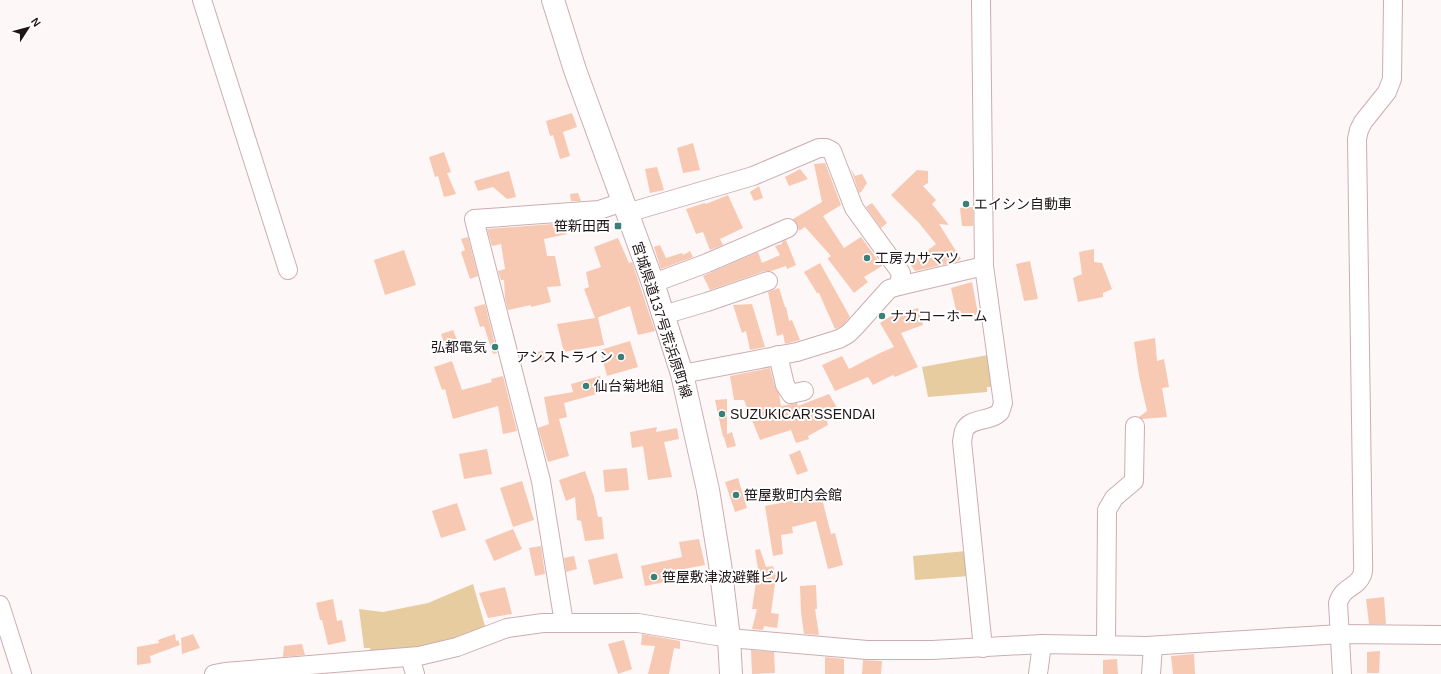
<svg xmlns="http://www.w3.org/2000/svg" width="1441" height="674" viewBox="0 0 1441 674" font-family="Arial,'Noto Sans JP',sans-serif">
	<rect width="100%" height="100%" fill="#fef7f8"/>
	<g fill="#e6cc9f">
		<path d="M988 355 992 387H987V392L928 397 922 367Z"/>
		<path d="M966 551 969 576 915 580 913 556Z"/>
		<path d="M473 584 485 626 442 644 371 654 370 648H364L359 609 383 612 428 603Z"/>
	</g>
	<g fill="#f7c8b2">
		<path d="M572 113 577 127 563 132 570 156 560 159 553 135 550 136 546 121Z"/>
		<path d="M693 143 700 170 683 173 677 148Z"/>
		<path d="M444 152 451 172 447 173 456 194 444 197 438 176 435 177 429 157Z"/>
		<path d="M825 163 841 205 823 216 844 248 861 237 882 266 864 277 868 282 854 293 828 259V258L831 256 805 227 799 231 797 224 793 219 822 202 814 164Z"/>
		<path d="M657 167 664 190 650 193 645 169Z"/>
		<path d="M800 169 808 179 789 186 785 177Z"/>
		<path d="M851 169 855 176 862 174 867 183 861 192 859 193Z"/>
		<path d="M917 170 928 171V183L923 186 936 200 932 204 949 225 939 224 961 259 956 262 915 271 910 264 936 244 919 223 891 195Z"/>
		<path d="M509 171 516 197 507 199 493 187 478 191 474 181Z"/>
		<path d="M759 186 763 198 754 201 750 192Z"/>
		<path d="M578 193 581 201H571L570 194Z"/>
		<path d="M728 195 743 228 720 239 723 245 710 250 703 232 696 234 686 209 705 203 706 204Z"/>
		<path d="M872 203 887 223 881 228 866 207Z"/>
		<path d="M973 207V226H962L960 208Z"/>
		<path d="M565 223 567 234 544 239 547 256H555L561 286 547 287 551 302 531 307V305L508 310 505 298 504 280H501L498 271 505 269 501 244 492 246 487 229Z"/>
		<path d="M468 237 478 276 470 279 461 252 465 250 461 239Z"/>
		<path d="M618 238 629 263 632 262 655 331 638 335 630 306 596 318 598 317 604 345 564 352 557 324 595 318 584 289 589 287 586 272 601 267 594 247Z"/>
		<path d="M786 240 796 265 787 269 786 266 771 271H765L710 290 703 276 758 252 762 263 780 255 775 246 782 244V242Z"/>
		<path d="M660 245 666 258 682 253 683 255 690 251 693 257 661 269 654 247Z"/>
		<path d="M1094 249V262L1102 263 1112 289 1103 293V297L1078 302 1073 278 1082 274 1079 252Z"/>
		<path d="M404 250 416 285 385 295 374 260Z"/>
		<path d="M1030 261 1038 299 1024 301 1016 264Z"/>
		<path d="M820 263 850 317 842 326 835 329 819 293H817L804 272Z"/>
		<path d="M972 282 978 314 958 319 951 288Z"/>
		<path d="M779 288 785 307H786L789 321 792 320 800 340 785 344 783 334 777 336 768 292Z"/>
		<path d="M485 304 497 353 493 354 484 326 480 327 474 307Z"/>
		<path d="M752 304 765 347 750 350 746 331 742 333 733 305Z"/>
		<path d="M918 308 923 325 901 333 918 367 895 377 893 375 873 385 868 377 835 391 822 365 842 356 849 369 878 354 894 347 880 323 891 316Z"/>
		<path d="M453 330 460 347 447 351 441 334Z"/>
		<path d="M1155 338 1157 361 1164 359 1169 387 1162 388 1167 417 1142 419 1139 417 1147 411 1139 376 1134 342Z"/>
		<path d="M630 341 638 367 607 376 600 350Z"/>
		<path d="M543 351 545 360 533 362 532 353Z"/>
		<path d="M452 361 462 390 492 382 491 379 503 376 517 431 503 434 498 406 453 419 445 389 442 390 434 367Z"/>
		<path d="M770 368 775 387 779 394 781 406 797 403 798 406 829 394 839 411 826 416 828 425 808 436 809 439 796 443 791 430 760 440 744 400H734L730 376Z"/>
		<path d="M600 376 604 392 564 403 567 417 559 419 569 456 548 462 538 428 549 424 544 397 573 392 571 384Z"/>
		<path d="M727 399V434L732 432 736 446 727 448 724 437H723L715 400Z"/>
		<path d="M657 427 656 432 677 428 679 439 664 442 672 477 648 480 643 446 632 448 630 432Z"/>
		<path d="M487 449 492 474 464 479 459 454Z"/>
		<path d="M800 450 808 471 797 475 789 455Z"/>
		<path d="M627 468 629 490 605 492 603 470Z"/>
		<path d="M585 471 594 497 598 517H602L604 539 585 541 581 521 577 520 575 497 566 501 559 480Z"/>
		<path d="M738 478 747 508 735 512 725 482Z"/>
		<path d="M522 481 534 520 513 527 500 488Z"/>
		<path d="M821 495 831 534 835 533 843 565 828 569 816 521 792 527 793 533 781 535 783 554 773 556 765 506Z"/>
		<path d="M457 503 466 530 441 538 432 511Z"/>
		<path d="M513 529 522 549 494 561 485 540Z"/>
		<path d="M699 539 705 565 663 573 665 582 645 586 641 566 682 557 679 542Z"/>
		<path d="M541 546 545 574 535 576 529 548Z"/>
		<path d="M760 549 766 567 773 566 776 576 771 613 779 614 777 628 764 626 763 630 752 629 757 609H752L756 582H760L755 550Z"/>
		<path d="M617 553 623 578 594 585 588 560Z"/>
		<path d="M574 556 577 569 566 572 564 558Z"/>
		<path d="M816 585 817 609H815L819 635 804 634 801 612 800 586Z"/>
		<path d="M505 587 512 614 488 618 479 593Z"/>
		<path d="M1384 597 1386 624H1369L1366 599Z"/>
		<path d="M333 599 337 621 342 620 346 641 328 645 322 620H320L316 603Z"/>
		<path d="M175 634 176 641 178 640 180 645 150 656 151 663 137 665V647L159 643 158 640Z"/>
		<path d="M193 634 200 648 182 654 181 638Z"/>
		<path d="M642 634 680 641V649L674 648 669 674H648L655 646 641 645Z"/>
		<path d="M624 640 632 669 618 674 608 644Z"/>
		<path d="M302 644 305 655 283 657 284 646Z"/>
		<path d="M751 650 774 652 775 673 752 674Z"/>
		<path d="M1380 651 1379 673H1367V652Z"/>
		<path d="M1194 654 1195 674H1173L1171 656Z"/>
		<path d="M825 657 844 659V674H825Z"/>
		<path d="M1117 659 1118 674H1103V660Z"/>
		<path d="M863 660 882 661 881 674H862Z"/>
	</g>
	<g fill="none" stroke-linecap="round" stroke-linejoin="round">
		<defs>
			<g id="minor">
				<path d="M202 0 288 270"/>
				<path d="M981 0 984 266 1003 403C1002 406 1001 410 1000 412 991 422 969 417 964 431 963 434 963 438 962 441L983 648"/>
				<path d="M627 213 753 176 819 148H826L832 151 854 208 901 273 899 286"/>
				<path d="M659 281 707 263 788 228"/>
				<path d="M670 313 707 302 768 281"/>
				<path d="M778 355 785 385 791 394 804 391"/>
				<path d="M682 374 797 352 839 339 848 334 855 327 889 289 899 286 984 266"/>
				<path d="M0 605 22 674"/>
				<path d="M564 623 541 481 474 219 599 210 623 202"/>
				<path d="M1106 645 1107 510 1114 498 1134 481 1135 426"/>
				<path d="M410 657 415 674"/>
				<path d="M214 674 225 672 419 656 457 647 507 628 543 623H638L729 638 867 650H932L1042 644 1147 646 1341 634 1441 635"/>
				<path d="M1038 674 1042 644"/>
				<path d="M1151 674 1153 646"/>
				<path d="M1342 674 1338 603C1343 586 1357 588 1362 575 1364 570 1363 564 1363 559L1357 139 1359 130 1363 122 1387 92 1392 79 1393 0"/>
			</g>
			<path id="major" d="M553 0 575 70 654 286 682 374 708 490 720 564 729 638 731 674"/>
		</defs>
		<use href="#minor" stroke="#ccadb1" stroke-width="20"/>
		<use href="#major" stroke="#ccadb1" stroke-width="24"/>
		<use href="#minor" stroke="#fff" stroke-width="18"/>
		<use href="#major" stroke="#fff" stroke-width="22"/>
	</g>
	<g fill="#3a8078" stroke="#fff" stroke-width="1.5">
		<circle cx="966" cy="204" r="4"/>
		<rect x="614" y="222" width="8" height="8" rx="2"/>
		<circle cx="867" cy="258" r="4"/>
		<circle cx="882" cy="316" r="4"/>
		<circle cx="495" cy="347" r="4"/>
		<circle cx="621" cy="357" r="4"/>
		<circle cx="586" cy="386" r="4"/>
		<circle cx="722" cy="414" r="4"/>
		<circle cx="736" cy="495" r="4"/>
		<circle cx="654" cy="577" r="4"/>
	</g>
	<g text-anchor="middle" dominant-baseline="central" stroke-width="4" stroke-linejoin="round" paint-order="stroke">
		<g font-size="14" fill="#1f1416" stroke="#fff" text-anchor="start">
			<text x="974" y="204">エイシン自動車</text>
			<text x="610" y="226" text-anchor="end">笹新田西</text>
			<text x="875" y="258">工房カサマツ</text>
			<text x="890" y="316">ナカコーホーム</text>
			<text x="487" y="347" text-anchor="end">弘都電気</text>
			<text x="613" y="357" text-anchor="end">アシストライン</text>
			<text x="594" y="386">仙台菊地組</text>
			<text x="730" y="414">SUZUKICAR’SSENDAI</text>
			<text x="744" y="495">笹屋敷町内会館</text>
			<text x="662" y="577">笹屋敷津波避難ビル</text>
		</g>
		<g font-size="14" fill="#1f1416" stroke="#fff">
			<text transform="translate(662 320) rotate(72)">宮城県道137号荒浜原町線</text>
		</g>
	</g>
	<g transform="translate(28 28) rotate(54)" stroke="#ffffff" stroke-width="3" paint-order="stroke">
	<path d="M0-3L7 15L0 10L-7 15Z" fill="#1f1416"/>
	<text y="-6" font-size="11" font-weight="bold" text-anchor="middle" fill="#1f1416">N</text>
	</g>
</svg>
